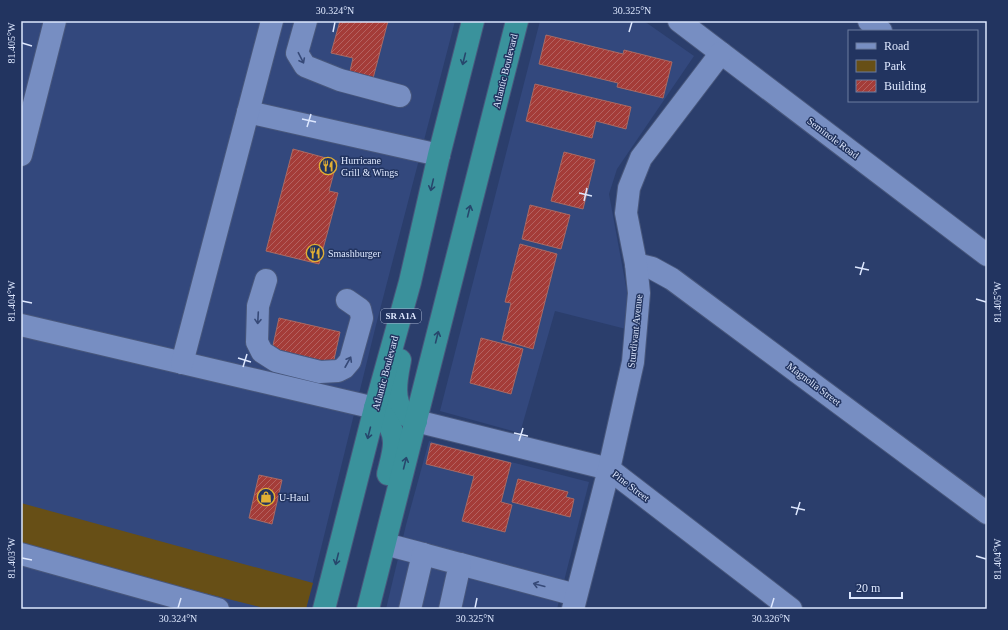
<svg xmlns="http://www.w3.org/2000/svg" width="1008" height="630" viewBox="0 0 1008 630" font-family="Georgia,serif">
	<defs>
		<pattern id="building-hatch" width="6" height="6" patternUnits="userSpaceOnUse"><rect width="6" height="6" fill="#a43c38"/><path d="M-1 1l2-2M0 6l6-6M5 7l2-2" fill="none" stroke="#b46260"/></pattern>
	</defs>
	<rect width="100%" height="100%" fill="#2b3e6c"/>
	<g fill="#33487d">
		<path d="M21 21H455L376 325 306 609H21Z"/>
		<path d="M540 21H644L694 56 617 169 609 194 627 292 626 329 555 311 520 433 440 411Z"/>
		<path d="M429 441 589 482 557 609H386L406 525Z"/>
	</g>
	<path fill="#674f16" d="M21 503 313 583 306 609H260V607L21 547Z"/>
	<g fill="url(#building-hatch)" stroke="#a96a64">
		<path d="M340 21 345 23 346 21H388L371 86 348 80 353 58 331 53Z"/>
		<path d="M546 35 623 54 624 50 672 62 663 98 617 87 618 83 539 64Z"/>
		<path d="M535 84 631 107 626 129 596 121 592 138 526 121Z"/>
		<path d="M293 149 337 161 329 191 338 193 319 264 266 251Z"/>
		<path d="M564 152 595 160 583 209 551 201Z"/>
		<path d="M530 205 570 215 561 249 522 239Z"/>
		<path d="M520 244 557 254 533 349 502 340 511 303 505 302Z"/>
		<path d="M279 318 340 332 333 364 272 350Z"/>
		<path d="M481 338 523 349 511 394 470 383Z"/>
		<path d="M431 443 511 463 501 502 512 505 505 532 462 521 474 476 426 464Z"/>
		<path d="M259 475 282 480 272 524 249 518Z"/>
		<path d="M518 479 568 492 566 497 574 499 570 517 512 502Z"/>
	</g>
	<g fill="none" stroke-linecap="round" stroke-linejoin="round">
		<defs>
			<g id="minor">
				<path d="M306 21 297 53 305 66 340 80 400 96"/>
				<path d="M679 21 987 255"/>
				<path d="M869 21 881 31"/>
				<path d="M248 112 439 155"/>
				<path d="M21 155 55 21"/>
				<path d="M636 264 652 268 672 279 987 513"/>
				<path d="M266 280 258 306 257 342 262 352 276 361 320 372 338 371 344 368 350 361 362 318 360 309 347 300"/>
				<path d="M21 325 375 408"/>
				<path d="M182 363 272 21"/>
				<path d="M416 421 609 469 791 609"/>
				<path d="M385 544 423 554"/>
				<path d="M21 554 218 609"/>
				<path d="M460 564 576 595"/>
				<path d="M410 609 423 554 460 564 450 609"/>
				<path d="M573 609 609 469 633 362 639 293 636 264 626 213 629 188 641 158 721 53"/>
			</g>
			<g id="highway">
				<path d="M400 360C397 376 391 401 405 414 408 417 412 418 416 421"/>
				<path d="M375 408C385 417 394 429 394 443 394 453 390 465 388 474"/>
				<path d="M324 609 375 408 410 282 439 155 473 21"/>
				<path d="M368 609 517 21"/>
			</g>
		</defs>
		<use href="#minor" stroke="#48577c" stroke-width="24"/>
		<use href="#highway" stroke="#48577c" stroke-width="24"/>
		<use href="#minor" stroke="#778ec2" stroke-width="22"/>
		<use href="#highway" stroke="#3a929c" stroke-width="22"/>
	</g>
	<defs><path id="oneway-shaft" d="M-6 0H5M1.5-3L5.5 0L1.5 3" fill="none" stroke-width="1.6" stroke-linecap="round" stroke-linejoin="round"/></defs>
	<g stroke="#374a78">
		<use href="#oneway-shaft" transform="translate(301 58) rotate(63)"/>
		<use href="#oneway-shaft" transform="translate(258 318) rotate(93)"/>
		<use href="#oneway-shaft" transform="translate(348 362) rotate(-61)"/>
		<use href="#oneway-shaft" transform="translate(539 585) rotate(-165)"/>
	</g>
	<g stroke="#27476c">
		<use href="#oneway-shaft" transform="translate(464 59) rotate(104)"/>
		<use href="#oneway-shaft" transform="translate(432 185) rotate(103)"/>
		<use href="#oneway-shaft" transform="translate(469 211) rotate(-76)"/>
		<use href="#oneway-shaft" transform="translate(437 337) rotate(-76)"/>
		<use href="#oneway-shaft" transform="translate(369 433) rotate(104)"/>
		<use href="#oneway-shaft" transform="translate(405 463) rotate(-76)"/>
		<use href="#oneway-shaft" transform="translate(337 559) rotate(104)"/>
	</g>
	<path fill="none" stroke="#dde7fe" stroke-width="1.5" d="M333 32 335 22M629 32 632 22M22 43 32 46M302 119 316 122M307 127 311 114M579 193 592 196M584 201 587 188M855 267 869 270M860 275 864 262M976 299 986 302M22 301 32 303M238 358 251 362M243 367 247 354M514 433 528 436M519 441 523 428M791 507 805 510M796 515 800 502M976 556 986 559M22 558 32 560M178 608 181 598M475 608 477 598M771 608 774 598"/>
	<defs>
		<symbol id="restaurant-ring" viewBox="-11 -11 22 22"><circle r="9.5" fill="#223460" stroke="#e1af34" stroke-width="1.5"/><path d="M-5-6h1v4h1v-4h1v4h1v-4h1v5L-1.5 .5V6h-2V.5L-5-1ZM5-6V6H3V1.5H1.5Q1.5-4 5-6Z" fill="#e1af34"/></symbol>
		<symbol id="shop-ring" viewBox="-11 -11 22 22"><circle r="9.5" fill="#223460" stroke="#e1af34" stroke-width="1.5"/><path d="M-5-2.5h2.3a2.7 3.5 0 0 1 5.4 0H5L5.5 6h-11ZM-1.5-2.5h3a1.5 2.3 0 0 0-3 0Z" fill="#e1af34"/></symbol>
	</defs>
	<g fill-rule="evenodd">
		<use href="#restaurant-ring" x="318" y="156" width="20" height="20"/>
		<use href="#restaurant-ring" x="305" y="243" width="20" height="20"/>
		<use href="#shop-ring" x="256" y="487" width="20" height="20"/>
	</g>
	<g text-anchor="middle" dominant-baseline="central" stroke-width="3" stroke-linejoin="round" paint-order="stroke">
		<rect fill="#223460" stroke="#a5b1cf" stroke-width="1" x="381" y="309" width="40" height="14" rx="3"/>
		<g font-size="9" font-weight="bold" fill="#dde7fe">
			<text x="401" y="316">SR A1A</text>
		</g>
		<g font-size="10" fill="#dde7fe" stroke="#223460">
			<text transform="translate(505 71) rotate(-76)">Atlantic Boulevard</text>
			<text transform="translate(833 138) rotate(37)">Seminole Road</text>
			<text transform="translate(635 331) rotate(-84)">Sturdivant Avenue</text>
			<text transform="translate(385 373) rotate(-75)">Atlantic Boulevard</text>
			<text transform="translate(814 384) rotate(37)">Magnolia Street</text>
			<text transform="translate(631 486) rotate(37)">Pine Street</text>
		</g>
		<g font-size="10" fill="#dde7fe" stroke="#223460" text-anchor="start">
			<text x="341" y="160">Hurricane<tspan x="341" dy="12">Grill &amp; Wings</tspan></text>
			<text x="328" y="253">Smashburger</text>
			<text x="279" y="497">U-Haul</text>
		</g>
	</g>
	<rect width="1008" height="630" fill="none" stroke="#223460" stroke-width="44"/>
	<rect x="848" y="30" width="130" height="72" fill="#223460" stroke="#6d7c9f"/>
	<rect x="856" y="43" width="20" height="6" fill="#778ec2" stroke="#6d7c9f"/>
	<text x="884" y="50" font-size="12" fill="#dde7fe">Road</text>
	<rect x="856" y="60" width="20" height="12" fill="#674f16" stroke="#6d7c9f"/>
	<text x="884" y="70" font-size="12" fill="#dde7fe">Park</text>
	<rect x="856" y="80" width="20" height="12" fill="url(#building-hatch)" stroke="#6d7c9f"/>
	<text x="884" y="90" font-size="12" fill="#dde7fe">Building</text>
	<path d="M850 592v6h52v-6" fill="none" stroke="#dde7fe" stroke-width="2"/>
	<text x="856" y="592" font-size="12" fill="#dde7fe" stroke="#223460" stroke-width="3" paint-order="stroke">20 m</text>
	<rect x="22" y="22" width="964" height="586" fill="none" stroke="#dde7fe" stroke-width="1.5"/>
	<g font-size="10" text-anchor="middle" fill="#dde7fe">
		<text x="335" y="14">30.324°N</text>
		<text x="632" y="14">30.325°N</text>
		<text transform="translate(11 43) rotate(-90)" y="4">81.405°W</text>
		<text transform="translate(11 301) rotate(-90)" y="4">81.404°W</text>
		<text transform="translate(997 302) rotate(-90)" y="4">81.405°W</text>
		<text transform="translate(11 558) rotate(-90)" y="4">81.403°W</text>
		<text transform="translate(997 559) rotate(-90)" y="4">81.404°W</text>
		<text x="178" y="622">30.324°N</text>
		<text x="475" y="622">30.325°N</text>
		<text x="771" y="622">30.326°N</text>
	</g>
</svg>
